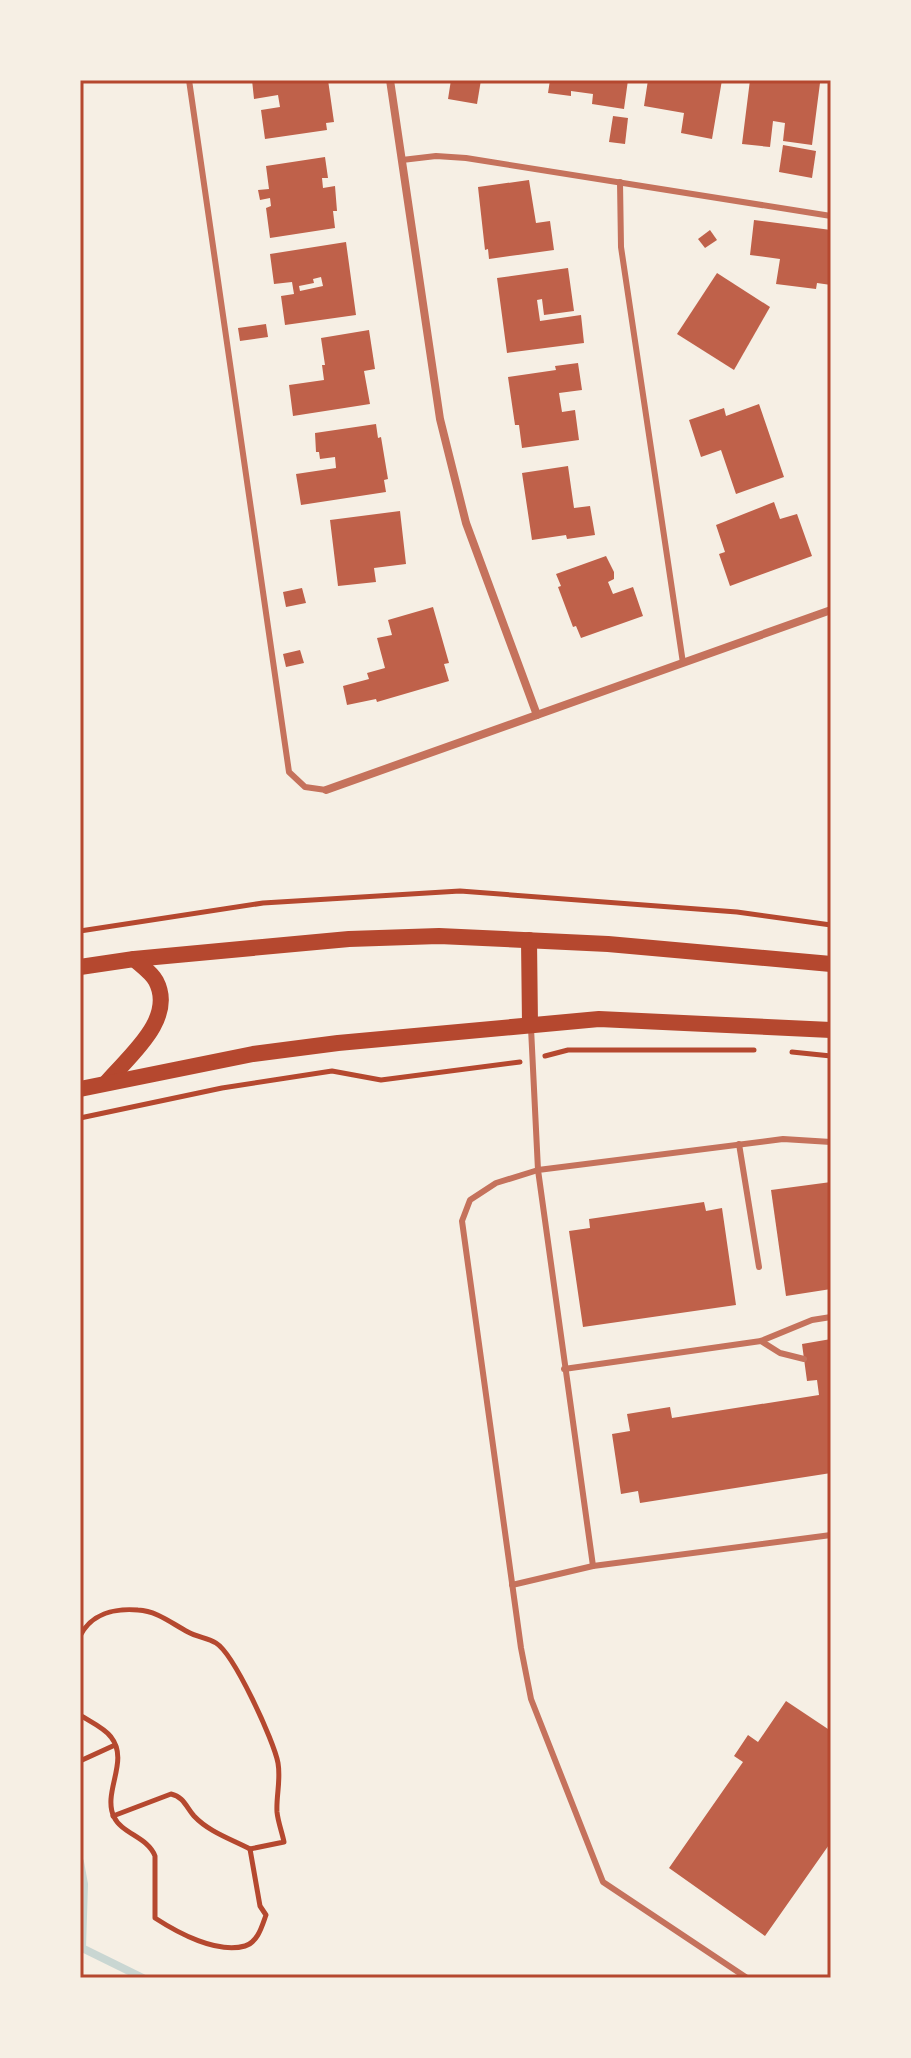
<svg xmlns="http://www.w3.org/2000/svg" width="911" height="2058" viewBox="0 0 911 2058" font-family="Lato,sans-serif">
	<rect width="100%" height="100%" fill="#f6efe4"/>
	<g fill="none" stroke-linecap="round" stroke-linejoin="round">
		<path stroke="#c9d6d2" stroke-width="8" d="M80 1862 84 1884 82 1948 143 1978"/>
	</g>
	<g fill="#bf614a" fill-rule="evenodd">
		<path d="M252 80H328L334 122 326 123 327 130 265 139 261 110 280 107 278 95 254 99Z"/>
		<path d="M451 80H481L477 104 448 99Z"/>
		<path d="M550 80H628L624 109 592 104 593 94 571 91V96L548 93Z"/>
		<path d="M648 80H722L712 139 681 133 684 113 644 106Z"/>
		<path d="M750 80 820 83 812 145 783 141 785 123 773 121 770 147 742 144Z"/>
		<path d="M613 116 628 118 625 144 609 142Z"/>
		<path d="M783 145 816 151 812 178 779 172Z"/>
		<path d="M325 157 328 178H322L323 188 335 186 337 211H333L335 228 270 238 266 208 271 206 270 198 260 200 258 190 269 189 266 166Z"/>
		<path d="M529 180 536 223 550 221 554 250 489 259 488 249 485 250 478 187Z"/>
		<path d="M754 220 831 230V285L817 283 816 289 776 284 780 259 750 255Z"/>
		<path d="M710 230 717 240 705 248 698 239Z"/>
		<path d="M346 242 356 315 285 325 281 296 294 294 292 282 274 284 270 254ZM321 277 323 286 300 291 299 286 314 283 313 279Z"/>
		<path d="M568 268 574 311 544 315 542 299 537 300 540 321 581 315 584 343 507 353 497 278Z"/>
		<path d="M717 273 770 307 734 370 677 334Z"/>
		<path d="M266 324 268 337 240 341 238 328Z"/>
		<path d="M369 330 375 369 364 371 370 404 293 416 289 385 324 380 322 365H325L321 338Z"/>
		<path d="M578 363 582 390 559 393 562 412 575 410 579 440 522 448 519 425H515L508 377 556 370 555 366Z"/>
		<path d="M759 404 784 477 736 494 721 450 701 457 689 420 724 408 726 416Z"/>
		<path d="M376 424 378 438 381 437 388 479 384 480 386 492 301 505 296 474 336 468 335 457 320 459 319 452H316L315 433Z"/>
		<path d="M568 466 574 508 590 506 595 535 567 539 566 535 532 540 522 473Z"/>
		<path d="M774 502 780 519 797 514 812 556 730 586 719 554 725 552 716 525Z"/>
		<path d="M400 511 406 564 374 568 376 582 338 586 330 520Z"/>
		<path d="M606 556 614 572V579L608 582 613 594 633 587 643 616 581 638 576 626 573 627 558 587 561 586 556 574Z"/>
		<path d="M302 588 306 603 286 607 283 592Z"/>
		<path d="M433 607 449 663 444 664 449 681 377 702 376 699 347 705 343 686 369 679 367 673 385 668 377 638 392 635 388 620Z"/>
		<path d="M300 650 304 663 286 667 283 654Z"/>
		<path d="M831 1182V1289L786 1296 771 1190Z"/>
		<path d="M704 1202 706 1211 722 1208 736 1305 583 1327 569 1231 590 1228 589 1219Z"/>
		<path d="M831 1339V1473L640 1503 638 1491 621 1494 612 1434 630 1431 627 1414 670 1407 672 1418 819 1395 817 1380 807 1381 802 1344Z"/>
		<path d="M786 1701 831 1731V1842L765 1936 669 1868 743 1762 734 1756 748 1735 758 1742Z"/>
	</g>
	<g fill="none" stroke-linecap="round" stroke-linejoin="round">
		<g stroke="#b5482f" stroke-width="5">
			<path d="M80 931 263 903 460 891 737 912 831 925"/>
			<path d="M792 1052 831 1056"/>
			<path d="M545 1056 568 1050H754"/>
			<path d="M80 1118 222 1088 332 1071 381 1080 520 1062"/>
			<path d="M80 1636C91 1614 114 1608 138 1610 157 1611 171 1623 188 1632 197 1637 208 1638 216 1643 234 1654 274 1741 278 1763 281 1780 276 1796 277 1812 278 1822 282 1832 284 1842L250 1849 260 1906 266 1915C262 1926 258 1942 245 1946 217 1954 178 1933 155 1918V1856C148 1837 122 1834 114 1817 102 1792 130 1761 111 1737 105 1728 89 1721 80 1715"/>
			<path d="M80 1761 115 1745"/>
			<path d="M113 1816 171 1794C184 1797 186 1807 194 1816 209 1832 231 1839 250 1849"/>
		</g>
		<g stroke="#c5725c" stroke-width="6">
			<path d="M189 80 289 772 305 787 326 790"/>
			<path d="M402 160 436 156 466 158 831 216"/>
			<path d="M620 182 621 247 683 663"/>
			<path d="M531 1028 538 1170 496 1183 470 1200 462 1221 521 1648 531 1699 603 1882 747 1978"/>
			<path d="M739 1144 759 1267"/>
			<path d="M761 1341 780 1353 804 1359"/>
			<path d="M564 1369 761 1341 812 1320 831 1317"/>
			<path d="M593 1566 538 1170 783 1139 831 1142"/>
			<path d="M512 1585 593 1566 831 1535"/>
		</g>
		<g stroke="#c5725c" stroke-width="8">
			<path d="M390 80 440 419 466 523 537 715"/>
			<path d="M326 790 831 610"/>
		</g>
		<g stroke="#b5482f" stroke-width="16">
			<path d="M529 940 530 1024"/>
			<path d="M80 967 134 959 349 939 439 936 608 944 831 964"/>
			<path d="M107 1082C129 1056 176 1019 156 981 152 973 142 966 134 959"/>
			<path d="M80 1089 253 1054 338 1043 599 1019 831 1030"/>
		</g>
	</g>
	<rect width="911" height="2058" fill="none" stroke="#f6efe4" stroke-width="164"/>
	<rect x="82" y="82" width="747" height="1894" fill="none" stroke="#b5482f" stroke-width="3"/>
</svg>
